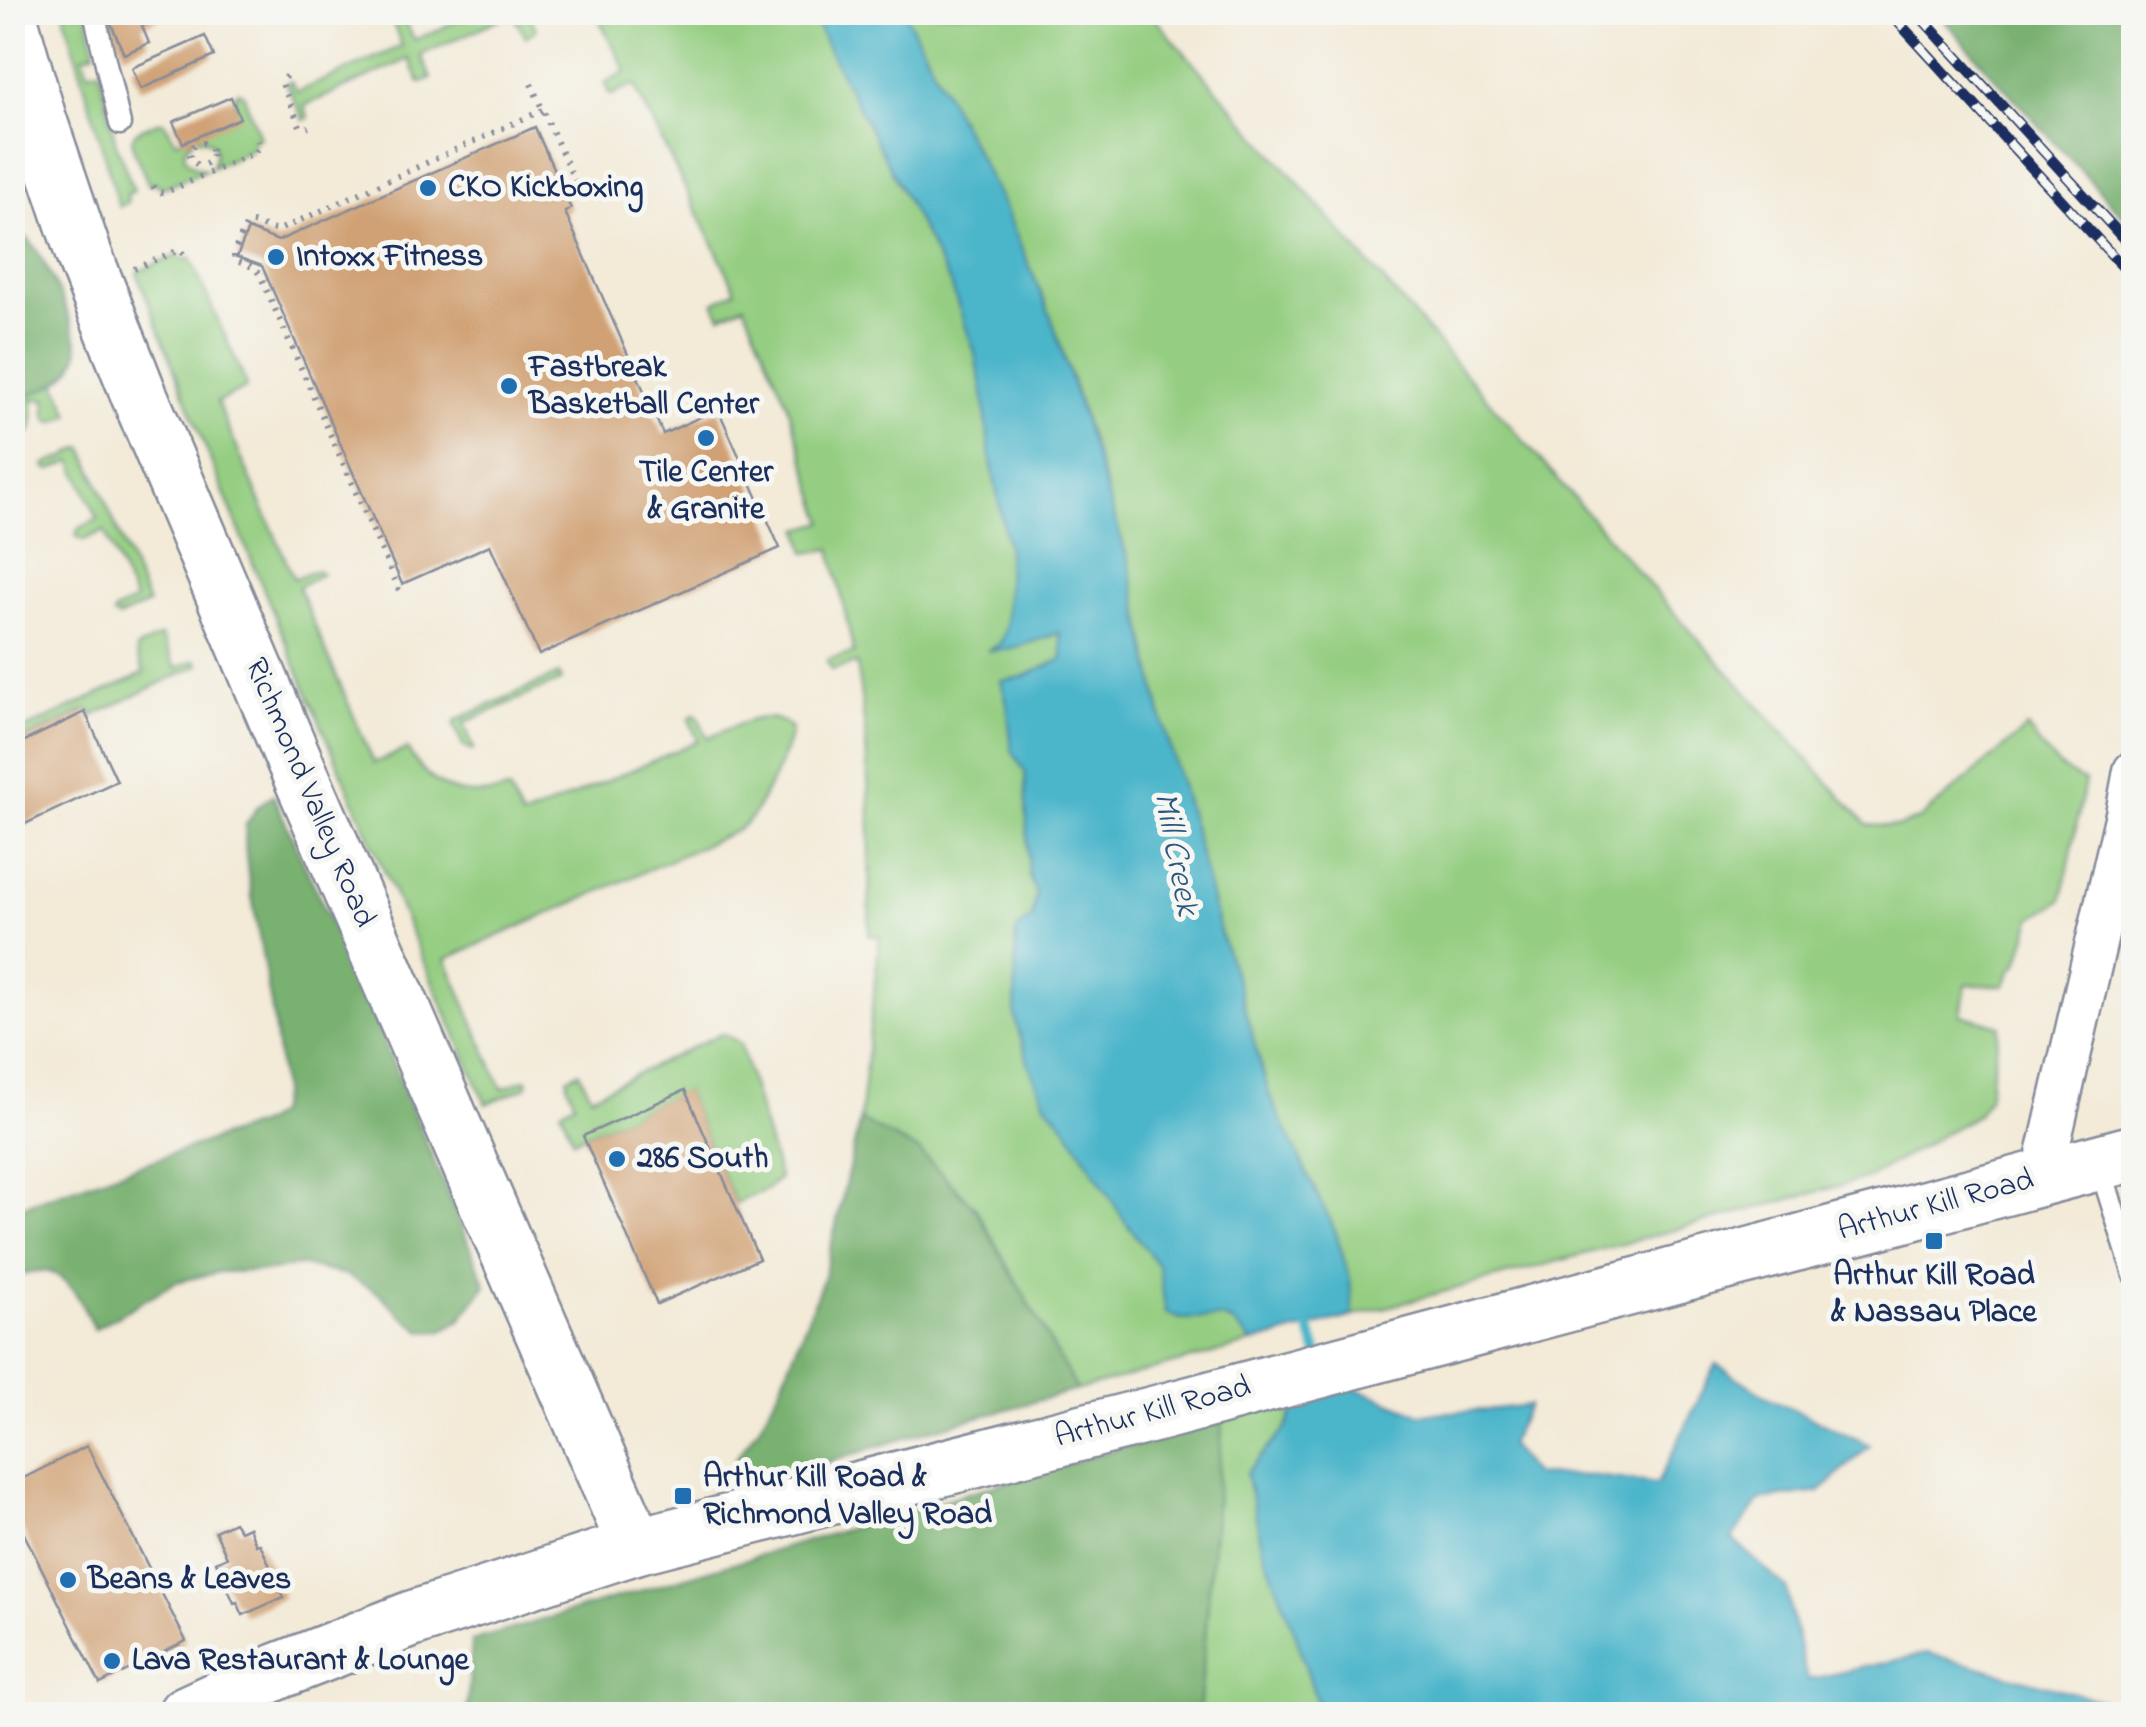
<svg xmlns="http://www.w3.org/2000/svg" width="2146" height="1727" viewBox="0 0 2146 1727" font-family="'Indie Flower',sans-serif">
	<rect width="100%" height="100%" fill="#f6f6f2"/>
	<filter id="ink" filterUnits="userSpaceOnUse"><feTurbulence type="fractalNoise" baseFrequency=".01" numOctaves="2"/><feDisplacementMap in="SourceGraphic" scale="20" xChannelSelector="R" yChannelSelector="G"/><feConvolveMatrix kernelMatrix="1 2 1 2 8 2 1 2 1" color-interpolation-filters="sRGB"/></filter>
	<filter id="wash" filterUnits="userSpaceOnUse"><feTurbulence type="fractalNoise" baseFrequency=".0048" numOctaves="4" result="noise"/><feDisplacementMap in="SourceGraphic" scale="40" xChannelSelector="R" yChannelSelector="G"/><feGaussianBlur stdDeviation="2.25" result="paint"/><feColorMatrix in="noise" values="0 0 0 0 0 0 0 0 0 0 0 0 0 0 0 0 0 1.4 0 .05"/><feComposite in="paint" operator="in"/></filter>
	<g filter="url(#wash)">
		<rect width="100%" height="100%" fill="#f3ead7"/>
		<g fill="#95ce82" stroke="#587e70" stroke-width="2.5">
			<path d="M478 12 530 13 536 30 525 37 513 13 421 55 431 78 420 83 409 59 304 106 308 118 303 120 286 83 291 81 297 92 402 46 393 23 402 17 415 40Z"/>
			<path d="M64 13H87L95 52 83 56 88 72 99 69 116 144 134 191 127 194 128 202 119 207Z"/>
			<path d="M596 13H833L950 240 1051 572 1063 650 1070 749 1282 1335 1077 1390 975 1207 919 1151 860 1120 880 936H869L870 813 865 730 857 663 832 670 827 662 829 659 854 653 831 549 807 553 805 550 800 529 824 522 787 403 744 305 721 316 714 303 736 290 634 85 612 95 609 94 605 83 626 71Z"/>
			<path d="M905 13H1150L1661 598 1867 825 1899 827 1920 819 2027 728C2044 749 2058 772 2085 781L2062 900 2032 918 2018 964 2011 970 2005 985H1966L1961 1015 2000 1026 1988 1098 1978 1114 1868 1178 1335 1321 1231 1037 1219 929 1193 827 1161 715 1129 563 1072 380 1052 320 1007 213Z"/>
			<path d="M238 91 243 94 260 137 253 140V146L249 151 211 168C218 154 218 139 198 138L196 135 235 116V96Z"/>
			<path d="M157 122H164L176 141 192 137 193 140C175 155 189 166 205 170L166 187H159L156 182 149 185 134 151 132 139 136 132Z"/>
			<path d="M178 255 184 260 190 258 245 381 246 388 217 402 294 579 317 570 322 574 298 587 374 763 407 749C433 791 462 801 509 790L522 818 698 741 689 719 694 714 697 715 708 738C731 728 771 704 791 729 790 747 761 805 749 820 745 825 741 827 736 831L446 959 502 1089 526 1079 528 1082 526 1087 486 1104C366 829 243 553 137 272Z"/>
			<path d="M56 382 70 415 55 422H50L46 415V399H33V426L30 432 25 434 18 431 13 419 12 401Z"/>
			<path d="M83 447 148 604 118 618 113 615 115 611 135 601 104 531 83 540 76 536 78 529 98 519 72 461 50 470 45 467 46 464 68 456 70 453Z"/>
			<path d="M161 636 176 668 196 660 199 665 92 716 88 709 16 743 13 735 144 673 137 655V648Z"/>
			<path d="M559 674 562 680 464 723 474 749 471 750 463 746 454 725 456 720Z"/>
			<path d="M724 1034 740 1043 779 1178 766 1190 735 1203 685 1091 573 1140 561 1110 575 1103 567 1084 568 1077 579 1072 591 1096 718 1035Z"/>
			<path d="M1298 1400 1287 1427 1246 1473 1319 1709 1316 1714H1199L1223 1417Z"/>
		</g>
		<g fill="#78b170" stroke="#4a7067" stroke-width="2.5">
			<path d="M1938 13H2133V227L1998 81Z"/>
			<path d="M25 237C42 248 78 330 78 351 78 356 76 361 73 366 61 386 33 393 13 401V239Z"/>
			<path d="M273 795 373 1015 486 1285 459 1321 441 1331H422L401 1315 380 1294 346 1275 301 1265 271 1271 219 1272 176 1282 94 1329C83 1308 73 1277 46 1271 37 1269 22 1275 13 1276V1209L265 1122 277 1113 282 1092 274 1022 248 873 245 845 246 825 257 807Z"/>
			<path d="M860 1120 919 1151 975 1208 1077 1390 923 1432 751 1487 743 1485 736 1479 733 1471 734 1461 759 1427 781 1386 824 1277Z"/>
			<path d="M1223 1417 1199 1714H467L472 1641Z"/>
		</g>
		<g fill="#4cb5ca" stroke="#347294" stroke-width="2.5">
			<path d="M812 13H905L1007 213 1052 320 1129 563 1161 715 1193 827 1219 929 1237 982 1270 1097 1336 1233 1350 1280 1353 1316 1252 1343 1234 1323 1222 1318 1181 1319 1166 1313 1159 1267 1124 1220 1067 1128 1045 1102 1030 1068 1015 1019 1016 931 1032 917 1036 894 1029 875 1025 772 1012 750 1007 704 1001 681 1022 677 1063 659 1060 633 1010 649 987 651 1000 644 1006 628 1008 550 990 456 983 392 974 350 951 285 827 47Z"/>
			<path d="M1716 1364 1767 1397 1870 1445 1820 1492 1760 1500 1732 1539 1786 1588 1807 1680 1927 1653 2133 1709V1714H1316L1319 1709 1296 1635 1263 1550 1246 1473 1287 1427 1298 1400 1353 1387 1419 1414 1487 1410 1529 1405 1509 1444 1534 1475 1596 1476 1657 1484Z"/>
		</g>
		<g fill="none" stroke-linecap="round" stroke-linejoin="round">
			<path stroke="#4cb5ca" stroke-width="10" d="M1305 1318 1318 1354"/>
		</g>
		<g id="blocks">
			<g fill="#d0a174">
				<path d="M106 12H165L166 16 142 26 149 43 124 54Z"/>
				<path d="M205 36 214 56 141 89 132 68Z"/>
				<path d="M231 97 240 118 183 143 173 122Z"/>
				<path d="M535 127 571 209 565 212 663 434 718 409 780 548 539 655 490 545 402 584 262 266 237 257 248 229 278 241Z"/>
				<path d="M85 712 117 781 25 824 12 794V747Z"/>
				<path d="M685 1090 759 1259 657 1304 583 1136Z"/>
				<path d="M87 1446 186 1641 100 1684 12 1510V1484Z"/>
				<path d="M234 1522 240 1531 249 1527 256 1545 260 1544 284 1597 243 1615 237 1602 234 1603 216 1562 227 1557 215 1531Z"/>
			</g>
		</g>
	</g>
	<g filter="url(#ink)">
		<use href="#blocks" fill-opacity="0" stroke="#878c9a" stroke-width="2.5"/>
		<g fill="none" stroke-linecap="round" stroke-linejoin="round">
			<defs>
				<g id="lane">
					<path d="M94 12 120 124"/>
					<path d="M2099 1164 2134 1275"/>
				</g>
				<path id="street" d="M2042 1177 2126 814 2134 771"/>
				<g id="secondary">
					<path d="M12 28 38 118 84 255 139 395 291 753 636 1546"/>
					<path d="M186 1714 279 1671 412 1619 636 1546 1155 1414 2134 1153"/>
				</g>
			</defs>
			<use href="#lane" stroke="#878c9a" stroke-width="25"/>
			<use href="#street" stroke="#878c9a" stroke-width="45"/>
			<use href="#secondary" stroke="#878c9a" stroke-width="60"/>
			<g stroke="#878c9a" stroke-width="6" stroke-dasharray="2.5 8" stroke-linecap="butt">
				<path d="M286 76 282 80 283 86 300 126 305 128 309 127"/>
				<path d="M531 84 587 208"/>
				<circle cx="201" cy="154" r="11"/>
				<path d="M153 186 157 192 164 193 256 152 259 147 258 141"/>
				<path d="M134 269 179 250 186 256"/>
				<path d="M399 590 260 275 255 268 234 260V252L247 223C259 221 269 233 281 229L543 110"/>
			</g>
			<use href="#lane" stroke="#fff" stroke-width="20"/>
			<use href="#street" stroke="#fff" stroke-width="40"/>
			<use href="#secondary" stroke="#fff" stroke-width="55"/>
			<defs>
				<g id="rail">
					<path d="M1889 12 2134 279"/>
					<path d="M1916 12 2134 250"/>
				</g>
			</defs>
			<use href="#rail" stroke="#1b2f5e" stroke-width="11"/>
			<use href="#rail" stroke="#f6f6f2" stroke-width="8" stroke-dasharray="22" stroke-linecap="butt"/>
		</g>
	</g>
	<g fill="#1f6fb2" stroke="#f6f6f2" stroke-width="4">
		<circle cx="428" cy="188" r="10"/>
		<circle cx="276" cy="257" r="10"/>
		<circle cx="509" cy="386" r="10"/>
		<circle cx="706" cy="438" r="10"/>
		<circle cx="617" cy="1159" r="10"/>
		<rect x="1924" y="1231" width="20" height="20" rx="5"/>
		<rect x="673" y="1486" width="20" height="20" rx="5"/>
		<circle cx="68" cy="1580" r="10"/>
		<circle cx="112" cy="1661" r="10"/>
	</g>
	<g text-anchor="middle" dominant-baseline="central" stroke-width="10" stroke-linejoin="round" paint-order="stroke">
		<g font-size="32" font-weight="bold" fill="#1b2f5e" stroke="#f6f6f2" text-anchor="start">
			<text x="448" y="188">CKO Kickboxing</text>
			<text x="296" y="257">Intoxx Fitness</text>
			<text x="529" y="368">Fastbreak<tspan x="529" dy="37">Basketball Center</tspan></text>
			<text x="706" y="473" text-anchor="middle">Tile Center<tspan x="706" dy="37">&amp; Granite</tspan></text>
			<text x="637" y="1159">286 South</text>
			<text x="1934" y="1276" text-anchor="middle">Arthur Kill Road<tspan x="1934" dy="37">&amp; Nassau Place</tspan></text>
			<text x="703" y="1478">Arthur Kill Road &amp;<tspan x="703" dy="37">Richmond Valley Road</tspan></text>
			<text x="88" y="1580">Beans &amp; Leaves</text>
			<text x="132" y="1661">Lava Restaurant &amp; Lounge</text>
		</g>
		<g font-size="32" fill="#1b2f5e" stroke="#f6f6f2">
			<text transform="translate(309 793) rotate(67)">Richmond Valley Road</text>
			<text transform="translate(1936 1206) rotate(-15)">Arthur Kill Road</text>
			<text transform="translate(1153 1413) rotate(-15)">Arthur Kill Road</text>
		</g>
		<g font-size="35" font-style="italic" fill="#2a577e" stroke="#f6f6f2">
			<text transform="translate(1175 854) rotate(79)">Mill Creek</text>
		</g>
	</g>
	<rect width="2146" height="1727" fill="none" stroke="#f6f6f2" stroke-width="50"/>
</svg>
